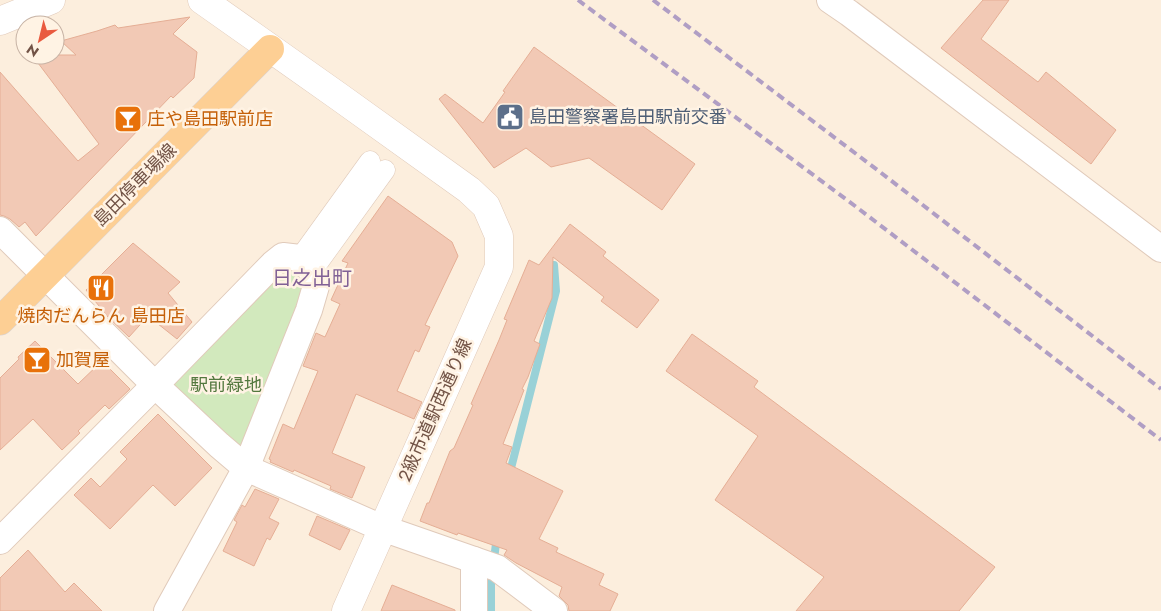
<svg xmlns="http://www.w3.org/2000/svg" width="1161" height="611" viewBox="0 0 1161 611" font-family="Jost,'Noto Sans JP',sans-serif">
	<rect width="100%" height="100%" fill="#fceedd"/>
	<path fill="#d2e9bd" d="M292 269 304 276 309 287 250 441 231 448 168 391 170 379 279 271Z"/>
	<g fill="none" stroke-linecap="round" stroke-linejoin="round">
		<g stroke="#99d1d7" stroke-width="8">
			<path d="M509 476 556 291 554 265"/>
			<path d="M491 611V582L497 536"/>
		</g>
	</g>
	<g fill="#f2c9b5" stroke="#e5ae95">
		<path d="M983 0H1009L981 39 1038 82 1046 72 1116 130 1091 164 941 48Z"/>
		<path d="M190 17 173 34 197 52 194 78 173 98 171 96 36 236 25 222 19 227 10 219 4 216 0 215V72L78 161 99 144 32 55H76L61 41 97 31 115 25 118 28Z"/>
		<path d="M534 47 695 164 662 210 589 158 551 167 526 148 494 168 439 99 445 94 483 123 505 92 503 91Z"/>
		<path d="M388 196 452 242 458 256 425 325 430 327 419 352 415 350 397 391 422 402 414 419 356 394 332 453 365 467 352 498 330 489 331 486 294 470 293 472 270 462 271 460 269 459 283 424 294 429 318 371 303 366 316 333 325 337 340 304 331 300 348 263 342 261Z"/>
		<path d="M570 224 606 252 603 256 659 300 637 328 601 301 604 297 553 257 552 298 534 341 540 344 528 377 522 389 524 390 503 444 512 447 506 463 563 491 539 539 558 548 556 552 604 574 599 585 618 594 610 611H569L568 605 559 596 562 587 516 563 504 555 507 550 458 533 457 535 420 521 427 503H429L450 451 454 448 473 405 471 404 499 340 507 320 504 319 529 260 539 265Z"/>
		<path d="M133 243 180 282 168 293 192 322 177 339 148 316 129 337 108 317 86 290Z"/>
		<path d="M692 334 758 381 754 387 995 567 959 611H796L824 577 715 500 758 436 666 371Z"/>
		<path d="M35 341 78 384 102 361 130 389 109 409 105 405 78 431 80 433 62 450 33 419 0 450V378L19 359 18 357Z"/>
		<path d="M158 414 212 468 175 506 153 485 110 529 74 495 91 478 100 487 127 459 120 452Z"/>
		<path d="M255 489 279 499 269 518 279 523 270 540 267 538 254 566 223 551 237 522 234 520 242 505 245 507Z"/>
		<path d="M317 516 350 530 340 550 309 535Z"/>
		<path d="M28 550 65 592 74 583 102 611H0V578Z"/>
		<path d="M392 585 455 610V611H381Z"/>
	</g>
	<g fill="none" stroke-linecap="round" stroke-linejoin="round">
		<defs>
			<g id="pedestrian">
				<path d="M300 258 370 161"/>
				<path d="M312 271 385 170"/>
			</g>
			<g id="minor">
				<path d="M830 0 849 13 1161 249"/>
				<path d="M0 230 155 385 219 445 246 468 382 528 497 568 554 611"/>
				<path d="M0 541 155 385 273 264 283 256 300 258 312 271 316 286 309 310 246 468 167 611"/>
				<path d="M474 611V560"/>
			</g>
			<g id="tertiary">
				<path d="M202 0 338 96 469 190 486 206 499 236V267L346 611"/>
				<path d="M0 21 51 0"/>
			</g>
			<path id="primary" d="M0 321 270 49"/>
		</defs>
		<use href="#pedestrian" stroke="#e0caba" stroke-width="21"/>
		<use href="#minor" stroke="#e0caba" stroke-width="28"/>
		<use href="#tertiary" stroke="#e0caba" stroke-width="29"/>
		<use href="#primary" stroke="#dad2cf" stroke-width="29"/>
		<use href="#pedestrian" stroke="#fff" stroke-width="20"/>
		<use href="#minor" stroke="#fff" stroke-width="26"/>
		<use href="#tertiary" stroke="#fff" stroke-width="28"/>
		<use href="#primary" stroke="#fdcf94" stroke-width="28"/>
		<g stroke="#b09ec4" stroke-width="4" stroke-dasharray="8 5" stroke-linecap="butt">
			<path d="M578 0 855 206 1161 440"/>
			<path d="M653 0 880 172 1161 389"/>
		</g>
	</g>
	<defs>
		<symbol id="civic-square" viewBox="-11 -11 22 22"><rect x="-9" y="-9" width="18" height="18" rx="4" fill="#5c6f8a" stroke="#fff3e4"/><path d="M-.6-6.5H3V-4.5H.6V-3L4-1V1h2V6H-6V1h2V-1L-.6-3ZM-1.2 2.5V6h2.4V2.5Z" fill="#fff"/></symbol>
		<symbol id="bar-square" viewBox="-11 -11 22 22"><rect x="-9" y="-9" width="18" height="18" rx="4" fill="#e8710a" stroke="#fff3e4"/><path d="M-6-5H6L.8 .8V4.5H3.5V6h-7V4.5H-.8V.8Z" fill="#fff"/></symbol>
		<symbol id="restaurant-square" viewBox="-11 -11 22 22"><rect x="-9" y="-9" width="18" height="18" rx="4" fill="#e8710a" stroke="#fff3e4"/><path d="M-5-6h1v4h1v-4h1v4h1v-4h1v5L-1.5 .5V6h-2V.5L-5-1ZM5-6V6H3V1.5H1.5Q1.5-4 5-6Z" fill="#fff"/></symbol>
	</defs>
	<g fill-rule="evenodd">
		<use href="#civic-square" x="494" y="101" width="32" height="32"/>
		<use href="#bar-square" x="112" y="103" width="32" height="32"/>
		<use href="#restaurant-square" x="85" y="272" width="32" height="32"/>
		<use href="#bar-square" x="21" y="344" width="32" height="32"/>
	</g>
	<g text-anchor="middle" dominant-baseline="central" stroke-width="5" stroke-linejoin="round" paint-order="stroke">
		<g font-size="18" fill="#4e5e75" stroke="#fff3e4" text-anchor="start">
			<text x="529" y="117">島田警察署島田駅前交番</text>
		</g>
		<g font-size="18" fill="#c56008" stroke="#fff3e4" text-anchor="start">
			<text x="147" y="119">庄や島田駅前店</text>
			<text x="101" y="316" text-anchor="middle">焼肉だんらん 島田店</text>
			<text x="56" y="360">加賀屋</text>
		</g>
		<g font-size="18" fill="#725346" stroke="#fff3e4">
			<text transform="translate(135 185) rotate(-45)">島田停車場線</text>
			<text transform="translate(435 410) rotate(-66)">2級市道駅西通り線</text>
		</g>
		<g font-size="18" fill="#53783e" stroke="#fff3e4">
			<text x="226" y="385">駅前緑地</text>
		</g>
		<g font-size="20" fill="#816196" stroke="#fff3e4">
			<text x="312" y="278">日之出町</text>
		</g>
	</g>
	<g transform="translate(40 40) rotate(215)"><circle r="24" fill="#fff3e4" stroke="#c7b3a5"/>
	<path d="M0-4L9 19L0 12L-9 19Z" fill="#e95a3f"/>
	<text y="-8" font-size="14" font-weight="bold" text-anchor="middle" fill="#725346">N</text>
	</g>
</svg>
